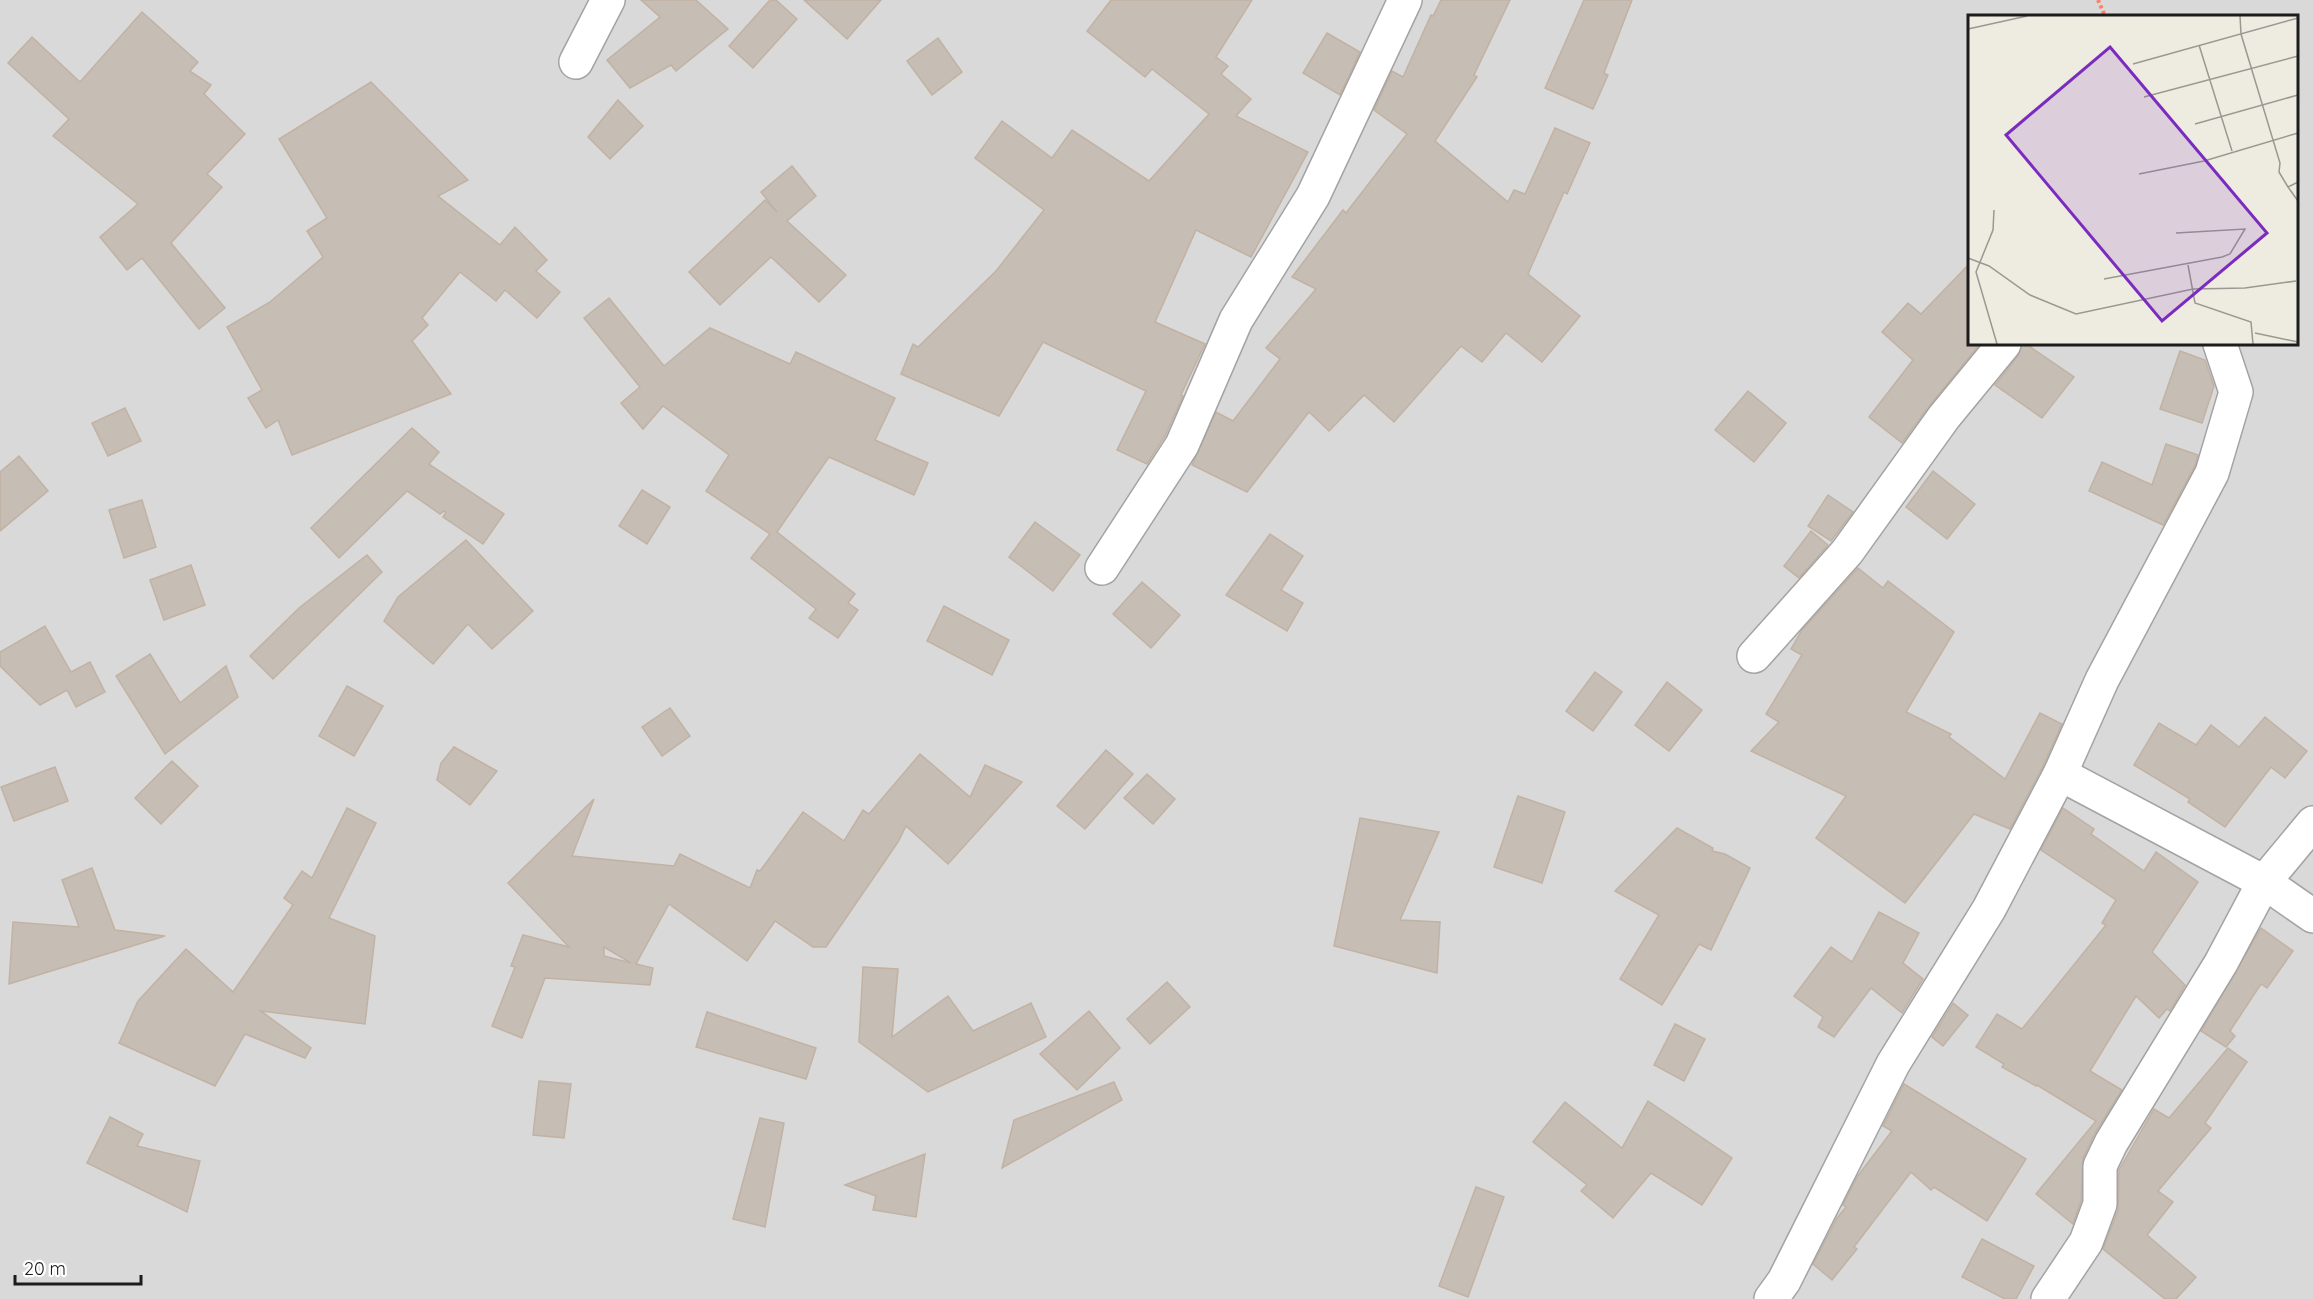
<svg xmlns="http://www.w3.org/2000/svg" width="2313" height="1299" viewBox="0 0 2313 1299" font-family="Quicksand,sans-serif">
	<rect width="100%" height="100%" fill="#eeebe1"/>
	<path fill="#dad9d9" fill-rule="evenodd" d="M0 0H2313V1299H0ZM1970 16H2296V344H1970Z"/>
	<g fill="#c6bdb4" stroke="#c1b2a3" stroke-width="1.5" fill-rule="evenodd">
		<path d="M641 0H696L728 29 676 71 671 65 630 88 607 60 660 17Z"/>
		<path d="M770 0H776L797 19 753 68 729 46Z"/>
		<path d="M804 0H881L847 39Z"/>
		<path d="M1111 0H1252L1216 57 1228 66 1221 74 1251 99 1236 116 1308 152 1251 257 1196 230 1155 322 1205 344 1181 395 1183 396 1165 436 1147 464 1117 450 1146 391 1043 342 999 416 901 374 913 344 918 347 996 271 1044 210 975 158 1002 121 1052 158 1072 130 1149 181 1209 114 1152 69 1145 77 1087 31Z"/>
		<path d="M1441 0H1510L1474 75 1477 77 1435 141 1508 202 1514 190 1525 194 1555 128 1590 143 1567 194 1564 192 1528 274 1580 316 1542 362 1506 333 1482 362 1461 346 1394 422 1364 395 1329 431 1309 412 1247 492 1192 465 1216 412 1233 421 1280 359 1266 348 1316 289 1292 277 1343 210 1346 213 1407 134 1374 110 1392 71 1403 77 1431 15 1433 16Z"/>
		<path d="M1584 0H1632L1604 73 1608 75 1593 109 1545 88Z"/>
		<path d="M142 12 198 62 190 71 211 85 204 94 245 134 207 174 222 187 171 243 225 308 199 329 142 258 127 270 100 237 138 204 53 136 69 119 8 63 32 37 80 82Z"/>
		<path d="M1327 33 1360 52 1340 95 1303 73Z"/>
		<path d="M938 38 962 72 932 95 907 61Z"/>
		<path d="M371 82 468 180 438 196 500 245 515 227 547 260 536 271 560 292 537 318 505 290 496 301 460 272 422 318 428 325 412 341 451 394 292 455 278 420 266 428 248 398 262 390 227 327 270 302 323 257 307 231 327 218 279 139Z"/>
		<path d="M618 100 643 126 610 159 588 137Z"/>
		<path d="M792 166 816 196 787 221 846 275 819 302 771 257 720 305 689 272 765 200 777 212 761 192Z"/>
		<path d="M1970 263V344H1980L1930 405 1902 443 1869 417 1913 360 1882 332 1908 303 1921 314Z"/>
		<path d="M609 298 664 366 710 328 790 364 796 352 895 398 875 440 928 463 914 495 829 457 777 532 855 594 848 603 858 610 838 638 809 618 816 609 751 558 770 534 706 491 729 455 663 406 643 429 621 403 640 387 584 318Z"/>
		<path d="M2022 344H2026L2074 377 2042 418 1995 385 2018 356Z"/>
		<path d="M2180 351 2205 360 2214 386 2202 423 2160 409Z"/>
		<path d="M1748 391 1786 423 1754 462 1715 430Z"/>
		<path d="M125 408 141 441 108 456 92 423Z"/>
		<path d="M412 428 439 452 429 464 504 514 483 544 443 517 446 512 444 511 440 514 407 491 339 558 311 528Z"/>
		<path d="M2166 444 2198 455 2195 466 2163 525 2089 491 2102 462 2152 485Z"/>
		<path d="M19 456 48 491 0 531V472Z"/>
		<path d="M1933 471 1975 504 1947 539 1906 507Z"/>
		<path d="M642 490 670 507 647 544 619 526Z"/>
		<path d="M1828 495 1853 512 1831 541 1808 526Z"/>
		<path d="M142 500 156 547 124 558 109 510Z"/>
		<path d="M1035 522 1080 555 1053 591 1009 557Z"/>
		<path d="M1811 531 1828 545 1799 578 1784 566Z"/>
		<path d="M1270 534 1303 556 1281 590 1303 603 1287 631 1226 595Z"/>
		<path d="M466 540 533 611 492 649 468 624 433 664 384 621 398 597Z"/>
		<path d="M367 555 382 572 273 679 250 656 299 608Z"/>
		<path d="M191 565 205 605 164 620 150 580Z"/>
		<path d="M1858 568 1883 588 1888 581 1954 632 1906 712 1951 734 1949 737 2005 779 2040 713 2062 724 2043 766 2010 829 1974 814 1905 903 1816 838 1846 796 1751 751 1779 722 1766 714 1802 655 1791 649 1802 630Z"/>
		<path d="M1142 582 1180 615 1151 648 1113 614Z"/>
		<path d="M944 606 1009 640 992 675 927 641Z"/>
		<path d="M45 626 71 672 90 662 105 692 76 707 67 690 40 705 0 666V652Z"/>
		<path d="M150 654 180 703 226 666 238 697 165 754 116 676Z"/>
		<path d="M1595 672 1622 692 1593 731 1566 711Z"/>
		<path d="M1667 682 1702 710 1669 751 1635 725Z"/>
		<path d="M347 686 383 706 354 756 319 736Z"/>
		<path d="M670 708 690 736 662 756 642 727Z"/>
		<path d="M2265 717 2307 751 2285 778 2271 767 2225 827 2188 802 2190 799 2134 765 2159 723 2196 745 2211 725 2239 747Z"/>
		<path d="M454 747 497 771 470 805 437 780 441 763Z"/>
		<path d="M1106 750 1133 774 1085 829 1057 806Z"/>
		<path d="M920 754 970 797 985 765 1022 782 948 864 906 826 898 842 826 947H813L775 921 747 961 669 904 636 964 653 968 650 985 545 978 522 1038 492 1026 515 967 511 966 523 935 569 947 508 883 594 799 572 856 674 866 680 854 750 888 757 870 760 871 803 812 844 841 863 810 869 814ZM604 947 631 963 604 956Z"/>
		<path d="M172 761 198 786 161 824 135 798Z"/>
		<path d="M55 767 68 801 14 821 1 787Z"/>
		<path d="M1147 774 1175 799 1153 824 1124 798Z"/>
		<path d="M1518 796 1565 812 1542 883 1494 867Z"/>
		<path d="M347 808 376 823 329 918 375 936 365 1024 261 1011 311 1048 305 1058 245 1034 215 1086 119 1043 138 1001 186 949 233 992 293 905 284 898 302 871 312 878Z"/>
		<path d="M2063 808 2094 829 2091 834 2144 871 2156 852 2198 882 2152 952 2185 985 2170 1011 2167 1009 2159 1018 2136 996 2090 1071 2122 1090 2095 1133 2083 1158 2081 1201 2073 1224 2036 1194 2096 1121 2037 1085 2036 1086 2002 1067 2004 1064 1976 1047 1997 1014 2022 1029 2106 925 2102 923 2116 900 2041 850Z"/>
		<path d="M1360 818 1439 832 1400 920 1440 922 1437 973 1334 946Z"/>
		<path d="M1677 828 1713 848 1712 851 1725 854 1750 868 1711 950 1699 944 1662 1005 1620 979 1659 915 1615 891Z"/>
		<path d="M92 868 115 930 165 936 9 984 13 922 79 927 62 880Z"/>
		<path d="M1879 912 1919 933 1903 963 1923 979 1902 1013 1871 988 1834 1037 1818 1027 1823 1017 1794 996 1831 947 1852 962Z"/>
		<path d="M2261 928 2293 951 2267 988 2261 984 2230 1031 2235 1036 2226 1047 2201 1031Z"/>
		<path d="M863 967 898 969 892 1037 948 996 973 1031 1031 1003 1046 1037 928 1092 859 1042Z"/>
		<path d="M1167 982 1190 1007 1150 1044 1127 1019Z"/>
		<path d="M1953 1003 1968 1015 1943 1046 1932 1037Z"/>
		<path d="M1089 1011 1120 1048 1077 1090 1040 1054Z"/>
		<path d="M707 1012 816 1048 806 1079 696 1047Z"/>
		<path d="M1675 1024 1705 1039 1684 1081 1654 1065Z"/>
		<path d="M2228 1048 2247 1062 2205 1123 2211 1128 2158 1191 2173 1202 2147 1235 2196 1277 2176 1299H2165L2103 1249 2118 1210 2119 1170 2154 1109 2169 1118Z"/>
		<path d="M539 1081 571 1084 564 1138 533 1135Z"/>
		<path d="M1114 1082 1122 1100 1002 1168 1014 1120Z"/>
		<path d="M1904 1084 2026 1159 1987 1221 1934 1187 1931 1190 1911 1172 1854 1247 1857 1249 1832 1280 1813 1264 1837 1218 1846 1207 1843 1205 1857 1177 1892 1131 1883 1126Z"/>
		<path d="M1648 1101 1732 1158 1702 1205 1651 1173 1613 1218 1581 1191 1587 1185 1533 1142 1565 1102 1622 1148Z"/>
		<path d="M110 1117 143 1134 137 1146 200 1161 187 1212 87 1163Z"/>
		<path d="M760 1118 784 1123 765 1227 733 1219Z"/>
		<path d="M925 1154 916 1217 873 1210 876 1196 845 1185Z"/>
		<path d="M1476 1187 1504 1197 1468 1297 1439 1286Z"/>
		<path d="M1982 1239 2034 1266 2016 1299H2005L1962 1277Z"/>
	</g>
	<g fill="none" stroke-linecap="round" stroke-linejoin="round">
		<defs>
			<g id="minor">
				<path d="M576 62 608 0"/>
				<path d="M1102 568 1182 445 1236 320 1313 196 1405 0"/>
				<path d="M1754 656 1847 552 1944 417 2004 344"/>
				<path d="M2060 774 2264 882 2313 916"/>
				<path d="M1771 1299 1784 1281 1893 1064 1989 909 2060 774 2102 680 2212 473 2236 392 2220 344"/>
				<path d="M2048 1299 2086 1242 2100 1204V1166L2111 1143 2221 963 2264 882 2313 823"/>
			</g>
		</defs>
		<use href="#minor" stroke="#a3a3a3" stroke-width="36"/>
		<path stroke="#ff7e61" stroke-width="4" stroke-dasharray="3 3" stroke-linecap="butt" d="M2098 0 2105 16"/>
		<use href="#minor" stroke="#fff" stroke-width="33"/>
	</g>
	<g transform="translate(1968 15)">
		<rect width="330" height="330" fill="#eeebe1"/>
		<path fill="none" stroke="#9a9892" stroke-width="1.5" d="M272 1 273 19 312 148 311 157 320 172M0 14 59 1M231 30 264 136M165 49 330 3M176 82 330 41M227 109 330 80M171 159 236 146 330 118M330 167 320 172 330 186M26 195 25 215 8 257 29 329M0 243 21 251 62 280 108 299 225 274 277 273 328 266M220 250 227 288 283 307 285 329M136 264 254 242 262 239 277 214 208 218M287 318 330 327"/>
		<path fill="#7b2cbf" fill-opacity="0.15" stroke="#7b2cbf" stroke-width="3" d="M142 32 299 218 194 306 38 120Z"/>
		<rect width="330" height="330" fill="none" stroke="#1c1c1c" stroke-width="3"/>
	</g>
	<path d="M15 1275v9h126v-9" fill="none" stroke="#1c1c1c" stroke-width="3"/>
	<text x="24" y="1275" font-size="18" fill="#1c1c1c" stroke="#ffffff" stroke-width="4.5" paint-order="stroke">20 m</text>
</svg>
